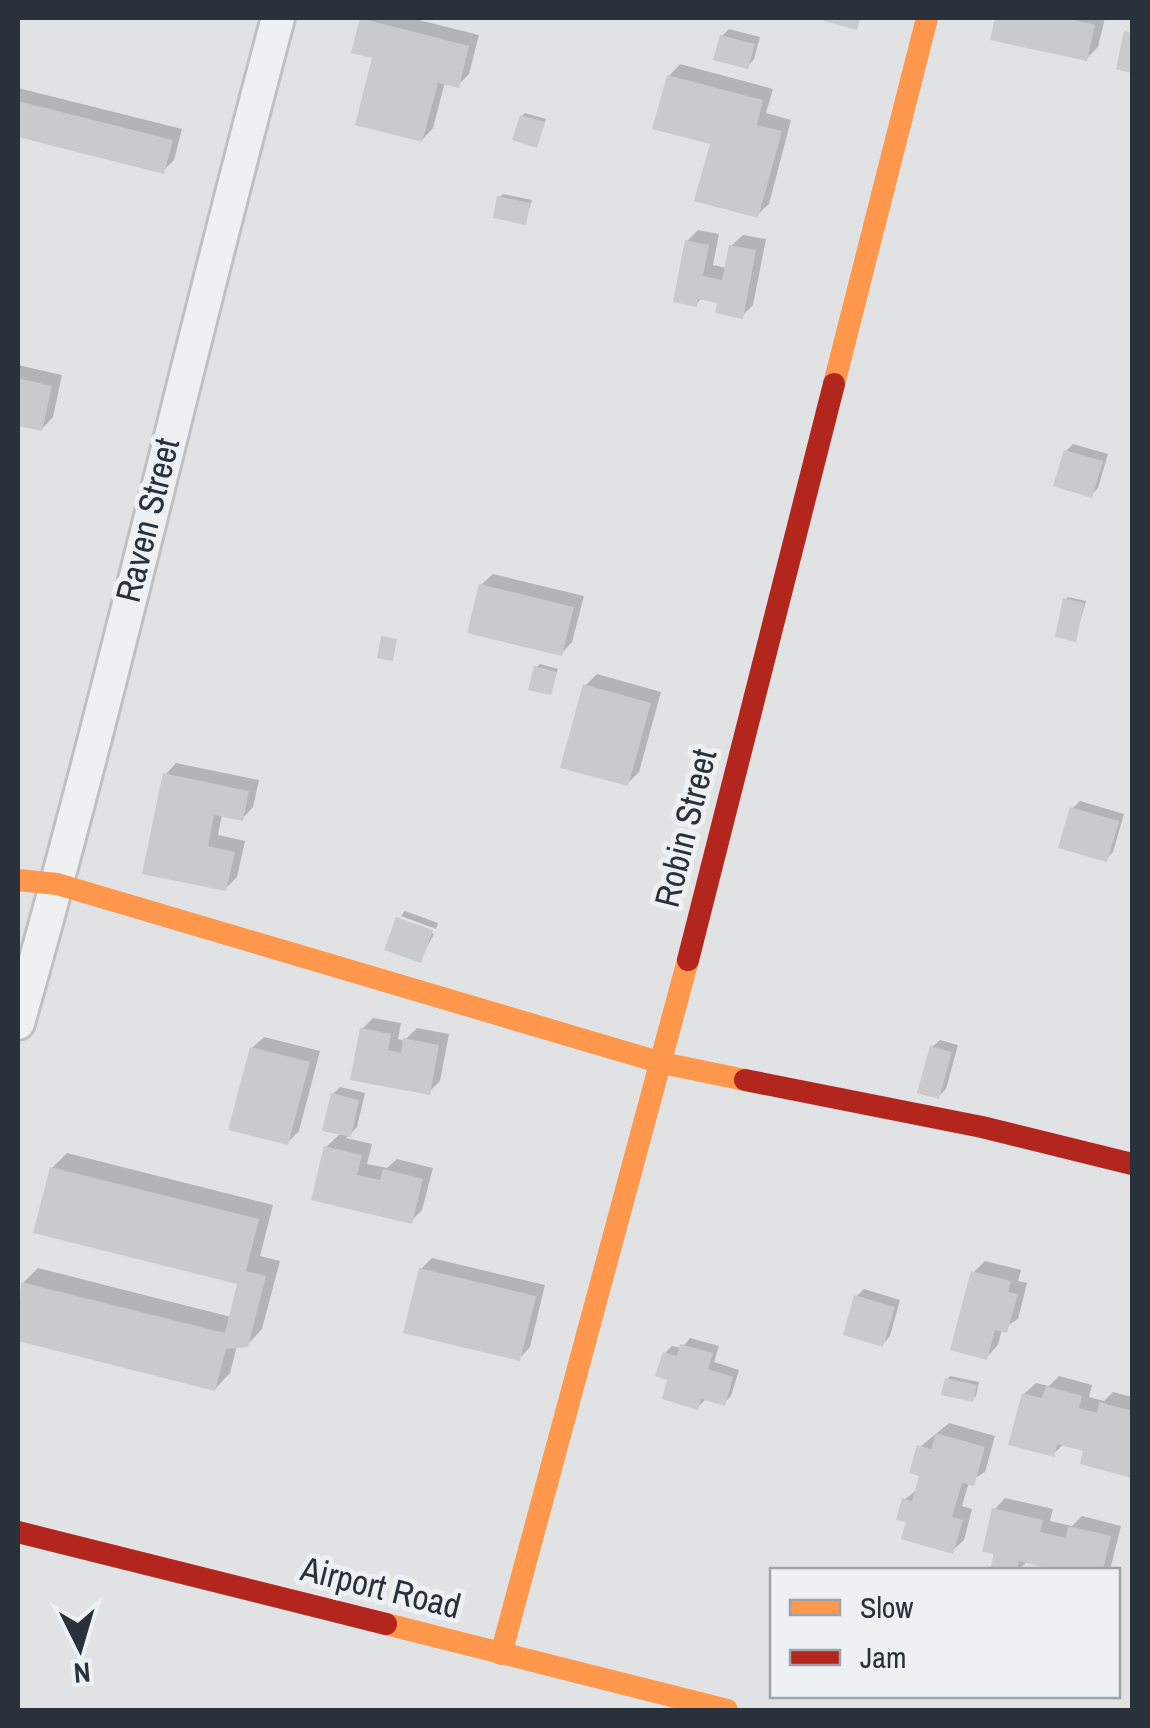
<svg xmlns="http://www.w3.org/2000/svg" width="1150" height="1728" viewBox="0 0 1150 1728" font-family="'Archivo Narrow',sans-serif">
	<rect width="100%" height="100%" fill="#e0e2e4"/>
	<g fill="#0003">
		<path d="M364 18H411L479 35 469 74 458 85 445 82 433 128 422 140 375 57Z"/>
		<path d="M997 18H1105L1098 47 1087 58 993 38Z"/>
		<path d="M729 29 760 37 754 59 747 67 722 36Z"/>
		<path d="M680 64 773 89 766 113 791 120 769 204 757 215 669 76Z"/>
		<path d="M18 88 182 129 174 160 163 171 18 135Z"/>
		<path d="M525 113 546 119 537 145 522 116Z"/>
		<path d="M503 194 532 200 525 222 500 197Z"/>
		<path d="M698 230 719 234 713 265 727 268 731 246 743 235 766 239 753 305 742 316 720 301 703 297 696 304 687 241Z"/>
		<path d="M18 365 62 375 53 417 42 429 18 423Z"/>
		<path d="M1073 444 1108 454 1098 488 1091 495 1066 451Z"/>
		<path d="M493 574 584 596 572 642 561 654 481 585Z"/>
		<path d="M1068 597 1086 601 1075 639 1065 600Z"/>
		<path d="M540 664 558 669 550 692 537 667Z"/>
		<path d="M597 674 661 692 639 772 628 783 585 686Z"/>
		<path d="M176 763 259 780 253 807 242 819 222 814 218 835 245 841 237 877 226 888 165 775Z"/>
		<path d="M1080 801 1124 814 1113 852 1106 859 1072 809Z"/>
		<path d="M405 911 438 923 436 929 401 916Z"/>
		<path d="M398 921 434 934 420 960Z"/>
		<path d="M373 1018 401 1023 398 1039 404 1041 417 1028 449 1034 440 1081 429 1092 362 1029Z"/>
		<path d="M264 1037 320 1051 299 1131 287 1143 252 1048Z"/>
		<path d="M940 1040 958 1045 946 1089 939 1096 932 1047Z"/>
		<path d="M340 1087 365 1093 357 1127 346 1138 372 1144 367 1164 387 1168 397 1159 433 1168 422 1210 411 1221 314 1198 326 1147 341 1133 333 1094Z"/>
		<path d="M67 1153 273 1205 260 1256 280 1261 262 1329 247 1345 237 1346 230 1373 215 1389 18 1339 23 1283 38 1268 231 1317 240 1283 52 1168Z"/>
		<path d="M432 1258 545 1285 530 1347 519 1359 421 1269Z"/>
		<path d="M985 1261 1021 1270 1018 1281 1027 1283 1018 1319 1002 1329 998 1345 987 1357 974 1272Z"/>
		<path d="M864 1289 900 1300 890 1336 883 1344 856 1297Z"/>
		<path d="M690 1338 719 1346 714 1362 739 1370 731 1396 724 1403 705 1400 698 1407 670 1378 665 1353 672 1346 682 1348Z"/>
		<path d="M950 1376 979 1382 976 1396 973 1399 947 1379Z"/>
		<path d="M1059 1376 1092 1385 1089 1397 1104 1401 1113 1392 1132 1397V1476L1083 1462 1086 1450 1064 1444 1053 1454 1024 1394 1036 1383 1049 1386Z"/>
		<path d="M949 1423 995 1436 985 1472 969 1482 962 1506 972 1509 964 1540 952 1551 909 1521 904 1500 918 1489 922 1474 920 1447Z"/>
		<path d="M1005 1498 1053 1509 1050 1521 1072 1526 1082 1516 1121 1526 1110 1570H1056L1028 1561 1018 1570 993 1568 994 1510Z"/>
	</g>
	<g fill="#c8cacc">
		<path d="M360 18 469 46 459 88 438 83 422 142 355 125 372 58 351 53Z"/>
		<path d="M825 18H860L857 30 824 21Z"/>
		<path d="M995 18H1067L1095 25 1087 61 990 40Z"/>
		<path d="M1124 31 1132 33V73L1116 69Z"/>
		<path d="M720 35 755 44 748 69 713 60Z"/>
		<path d="M667 75 763 100 757 125 782 131 758 218 694 201 710 144 652 129Z"/>
		<path d="M18 101 173 140 164 174 18 137Z"/>
		<path d="M520 115 545 122 537 148 512 140Z"/>
		<path d="M497 196 530 203 526 225 493 218Z"/>
		<path d="M685 240 709 245 703 276 722 280 729 245 756 250 743 319 715 313 717 303 698 299 697 307 673 302Z"/>
		<path d="M18 378 52 386 42 431 18 426Z"/>
		<path d="M1064 450 1103 461 1092 498 1053 486Z"/>
		<path d="M479 584 574 607 562 656 467 633Z"/>
		<path d="M1063 598 1084 603 1076 642 1055 637Z"/>
		<path d="M381 636 397 639 393 661 377 658Z"/>
		<path d="M534 666 557 672 551 695 528 690Z"/>
		<path d="M583 684 651 703 628 786 560 768Z"/>
		<path d="M163 773 249 791 243 821 214 815 208 846 235 852 226 891 142 874Z"/>
		<path d="M1070 807 1119 821 1107 862 1058 848Z"/>
		<path d="M396 917 433 930 421 963 384 950Z"/>
		<path d="M360 1028 391 1034 388 1050 401 1053 403 1038 439 1045 430 1095 350 1080Z"/>
		<path d="M930 1046 952 1052 939 1099 917 1093Z"/>
		<path d="M250 1047 310 1062 288 1145 228 1130Z"/>
		<path d="M331 1093 359 1100 351 1137 322 1131Z"/>
		<path d="M324 1146 362 1155 357 1175 380 1180 383 1169 423 1179 412 1224 311 1200Z"/>
		<path d="M50 1167 259 1219 246 1271 266 1276 248 1347 226 1349 215 1391 18 1341 21 1282 225 1333 237 1284 33 1233Z"/>
		<path d="M419 1268 536 1296 520 1361 403 1333Z"/>
		<path d="M971 1271 1011 1281 1008 1292 1018 1294 1007 1333 995 1330 987 1360 950 1350Z"/>
		<path d="M854 1295 895 1307 883 1347 843 1335Z"/>
		<path d="M680 1344 713 1353 708 1369 733 1377 725 1406 701 1399 698 1410 662 1399 667 1380 655 1376 663 1352 677 1356Z"/>
		<path d="M945 1378 977 1385 973 1402 941 1395Z"/>
		<path d="M1046 1386 1082 1396 1079 1408 1097 1413 1099 1402 1132 1411V1478L1080 1464 1083 1451 1057 1444 1054 1457 1008 1445 1022 1393 1042 1398Z"/>
		<path d="M936 1433 985 1447 974 1486 962 1483 952 1517 963 1520 953 1554 901 1539 906 1522 896 1520 902 1498 912 1501 919 1476 909 1473 917 1445 931 1449Z"/>
		<path d="M992 1508 1043 1520 1040 1532 1066 1538 1068 1526 1111 1536 1103 1570H1053L1019 1561 1017 1570H990L994 1554 982 1552Z"/>
	</g>
	<g fill="none" stroke-linecap="round" stroke-linejoin="round">
		<defs>
			<path id="street" d="M18 1023C113 690 188 352 278 18"/>
		</defs>
		<use href="#street" stroke="#bec0c2" stroke-width="38"/>
		<use href="#street" stroke="#eff0f1" stroke-width="32"/>
		<g stroke="#ff974d" stroke-width="22">
			<path d="M834 384 927 18"/>
			<path d="M18 880 57 884 662 1063 745 1080"/>
			<path d="M386 1624 727 1710"/>
			<path d="M501 1654 688 960"/>
		</g>
		<g stroke="#b3261e" stroke-width="22">
			<path d="M688 960 834 384"/>
			<path d="M745 1080 982 1127 1132 1164"/>
			<path d="M18 1532 386 1624"/>
		</g>
	</g>
	<g text-anchor="middle" dominant-baseline="central" stroke-width="10" stroke-linejoin="round" paint-order="stroke">
		<g font-size="35" fill="#29313b" stroke="#edf1f4">
			<text transform="translate(147 520) rotate(-76)">Raven Street</text>
			<text transform="translate(685 828) rotate(-76)">Robin Street</text>
			<text transform="translate(381 1587) rotate(14)">Airport Road</text>
		</g>
	</g>
	<rect width="1150" height="1728" fill="none" stroke="#29313b" stroke-width="40"/>
	<rect x="770" y="1568" width="350" height="130" fill="#edf1f4" stroke="#9fa4aa" stroke-width="2.5"/>
	<rect x="790" y="1600" width="50" height="15" fill="#ff974d" stroke="#9fa4aa" stroke-width="2.5"/>
	<text x="860" y="1618" font-size="30" fill="#29313b">Slow</text>
	<rect x="790" y="1650" width="50" height="15" fill="#b3261e" stroke="#9fa4aa" stroke-width="2.5"/>
	<text x="860" y="1668" font-size="30" fill="#29313b">Jam</text>
	<g transform="translate(80 1648) rotate(175)" stroke="#edf1f4" stroke-width="8" paint-order="stroke">
	<path d="M0-8L18 38L0 25L-18 38Z" fill="#29313b"/>
	<text y="-15" font-size="28" font-weight="bold" text-anchor="middle" fill="#29313b">N</text>
	</g>
</svg>
